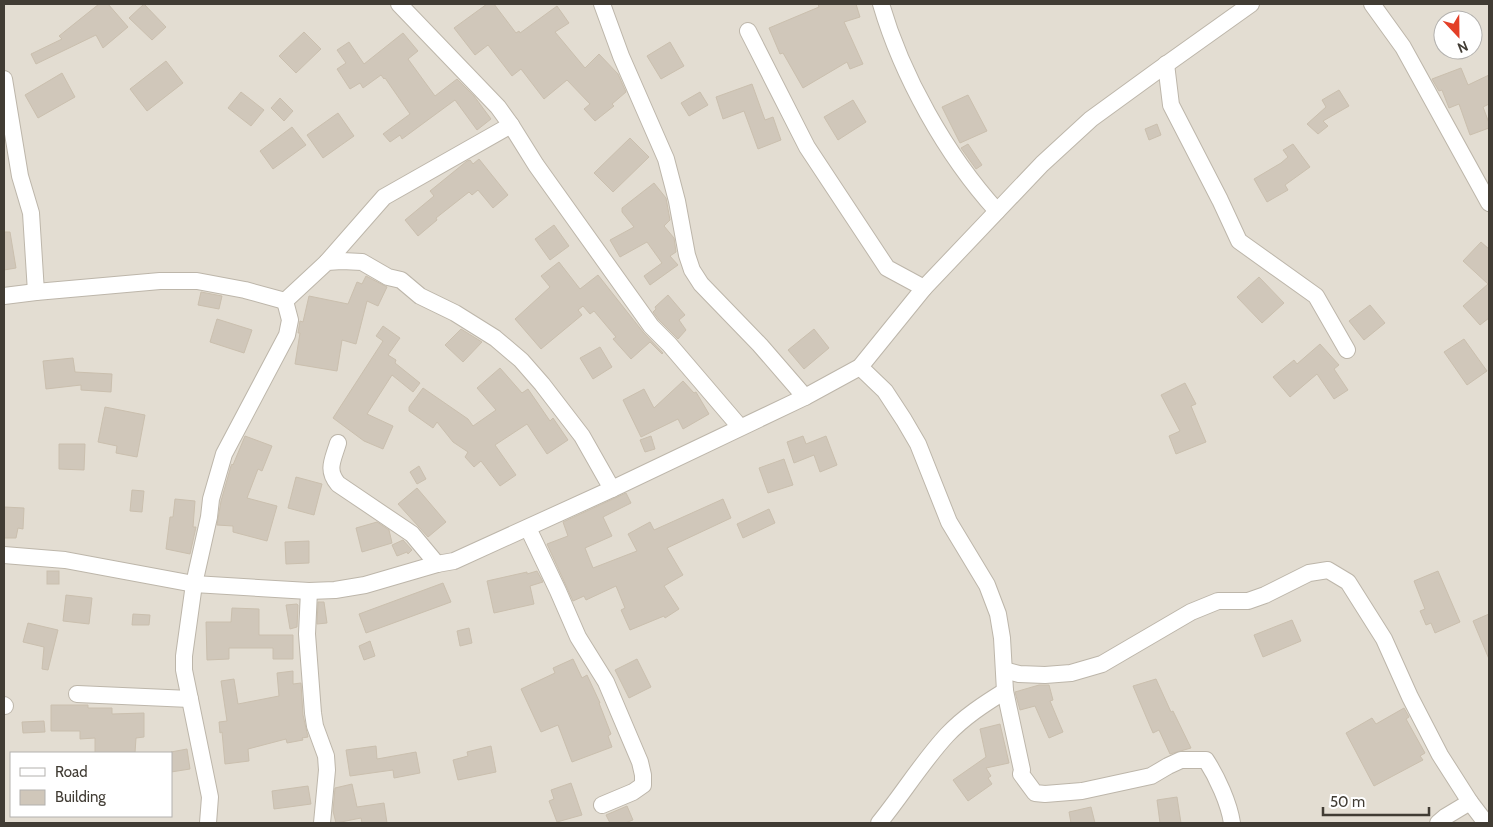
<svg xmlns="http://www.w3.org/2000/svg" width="1493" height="827" viewBox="0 0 1493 827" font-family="Cabin,sans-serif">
	<rect width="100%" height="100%" fill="#f0ece4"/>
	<path fill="#e3ddd2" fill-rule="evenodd" d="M4 4H1489V823H4ZM1443 20H1473V50H1443ZM11 753H171V816H11Z"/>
	<g fill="#d0c7ba" stroke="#cabfae">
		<path d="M99 4H108L128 27 103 48 96 35 36 64 31 54 62 39 59 36Z"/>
		<path d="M144 4 166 27 152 40 129 18Z"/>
		<path d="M487 4H494L516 33 519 31 520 33 557 6 569 23 555 32 585 68 599 54 618 74 626 92 612 104 614 106 595 121 584 109 590 104 567 80 544 99 521 69 512 76 488 45 475 55 454 28Z"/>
		<path d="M818 4H856L860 17 844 22 863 64 850 69 847 62 803 88 783 53 780 54 769 28 819 7Z"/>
		<path d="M304 32 321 49 296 73 279 56Z"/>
		<path d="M403 33 418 51 408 59 435 96 457 79 474 96 491 119 477 130 455 100 402 139 400 135 390 142 383 134 410 114 385 78 384 79 381 75 363 88 360 83 350 89 337 69 346 63 337 50 349 42 364 64Z"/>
		<path d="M670 42 684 66 661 79 647 56Z"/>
		<path d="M166 61 183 83 147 111 130 89Z"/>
		<path d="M1461 68 1468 85 1489 75V104L1483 107 1489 123V128L1470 135 1459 104 1449 108 1442 90 1439 91 1432 79Z"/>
		<path d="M62 73 75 97 38 118 25 95Z"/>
		<path d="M752 84 765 120 773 117 781 140 758 149 744 111 723 119 716 97Z"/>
		<path d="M1339 90 1349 106 1323 121 1328 126 1318 134 1307 124 1326 107 1322 100Z"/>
		<path d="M241 92 264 110 251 126 228 108Z"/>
		<path d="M700 92 708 105 689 116 681 103Z"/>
		<path d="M968 95 987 131 960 143 942 107Z"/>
		<path d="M280 98 293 111 284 121 271 108Z"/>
		<path d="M853 100 866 122 838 140 824 117Z"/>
		<path d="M338 113 354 136 323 158 307 135Z"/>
		<path d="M1157 124 1161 135 1149 140 1145 129Z"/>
		<path d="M292 127 306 145 273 169 260 151Z"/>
		<path d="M630 138 649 157 613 192 594 173Z"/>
		<path d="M968 144 982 165 976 169 961 148Z"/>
		<path d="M1293 144 1310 167 1285 185 1288 190 1267 202 1254 179 1281 163 1288 157 1283 150Z"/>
		<path d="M479 159 508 195 493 208 478 190 472 195 469 192 436 218 437 220 418 236 405 220 434 196 430 191 467 161 470 160 473 164Z"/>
		<path d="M654 183 666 198 670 220 664 226 674 238 676 252 670 256 678 265 650 285 644 276 662 263 647 242 620 257 610 240 634 227 622 212V208Z"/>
		<path d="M554 225 569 246 550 260 535 239Z"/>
		<path d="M4 232H10L16 268 4 270Z"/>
		<path d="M1481 242 1489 249V318L1480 325 1463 306 1488 284 1463 261Z"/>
		<path d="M559 262 580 289 598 275 643 332 663 353 662 354 650 342 631 359 613 339 616 337 594 311 590 314 583 306 578 310 582 315 541 349 515 319 550 287 541 276Z"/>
		<path d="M366 276 387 287 378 306 367 301 356 344 342 340 337 371 295 364 300 333H298L300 321 303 322 309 296 348 304 357 282 362 284Z"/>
		<path d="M1259 277 1284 303 1262 323 1237 297Z"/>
		<path d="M201 292 222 296 219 309 198 305Z"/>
		<path d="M668 295 685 315 679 320 686 330 678 339 659 320 653 312 656 309 655 307Z"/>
		<path d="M1370 305 1385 323 1364 340 1349 321Z"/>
		<path d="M217 319 252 330 244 353 210 342Z"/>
		<path d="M383 326 400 338 388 355 396 360 395 363 420 383 413 392 392 375 367 414 393 426 383 449 364 441 333 418 383 341 376 336Z"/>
		<path d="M461 329 482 342 463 362 445 345Z"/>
		<path d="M814 329 829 348 804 369 788 350Z"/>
		<path d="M1464 339 1487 371 1467 385 1444 352Z"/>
		<path d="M1320 344 1339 365 1334 369 1348 390 1334 399 1317 374 1290 397 1273 377 1294 360 1297 364Z"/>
		<path d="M600 347 612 367 593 379 580 358Z"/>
		<path d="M73 358 75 372 112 374 111 392 81 390V385L46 389 43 361Z"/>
		<path d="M500 368 522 393 528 389 550 421 553 418 568 440 547 454 527 424 495 445 516 475 500 486 481 461 474 467 465 457 468 452 453 442 437 422 433 428 409 411V407L423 388 468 419 473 426 496 410 477 388Z"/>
		<path d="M683 381 694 393 696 392 709 414 683 429 678 419 641 437 623 400 644 389 654 408Z"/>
		<path d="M1185 383 1196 404 1191 406 1206 442 1176 454 1169 436 1180 431 1161 395Z"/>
		<path d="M105 407 145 415 137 457 116 453 117 446 98 442Z"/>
		<path d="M245 436 272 446 262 471 258 469 247 498 277 506 267 541 233 532V526L217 525 221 501 231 466 232 464 233 465Z"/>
		<path d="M651 436 655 449 645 452 640 440Z"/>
		<path d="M803 436 806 444 826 436 837 465 820 472 814 455 794 463 787 442Z"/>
		<path d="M59 444H85L84 470 59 469Z"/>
		<path d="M784 459 793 485 768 493 759 468Z"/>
		<path d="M419 466 426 479 417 484 410 472Z"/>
		<path d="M296 477 322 484 314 515 288 508Z"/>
		<path d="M417 488 446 522 428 537 398 504Z"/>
		<path d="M132 490 144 491 142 512 130 511Z"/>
		<path d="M626 493 631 503 603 517 612 536 585 548 593 568 637 551 628 534 650 522 654 530 723 499 731 518 667 548 683 575 664 586 679 609 665 618 664 616 630 630 621 610 625 608 616 586 586 600 584 596 573 601 547 544 568 536 563 522Z"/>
		<path d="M175 499 195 501 193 527H196L190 554 166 549 170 517H173Z"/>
		<path d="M4 507 24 508 23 529 18 528 16 538H4Z"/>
		<path d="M769 509 775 523 743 538 737 524Z"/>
		<path d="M377 522 389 530 392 543 362 552 356 528Z"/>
		<path d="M403 540 412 550 408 554 407 552 397 556 392 545Z"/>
		<path d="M309 541V563L286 564 285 542Z"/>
		<rect x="47" y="571" width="12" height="13"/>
		<path d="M537 571 543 582 530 586 534 604 494 613 487 581 527 572V574Z"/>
		<path d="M1438 571 1460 622 1435 633 1431 623 1426 625 1420 611 1425 609 1414 581Z"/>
		<path d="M443 583 451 602 366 633 359 614Z"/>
		<path d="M66 595 92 598 89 624 63 621Z"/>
		<path d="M318 602H324L327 623 317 624Z"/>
		<path d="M297 604 298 605 297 627 290 629 286 605Z"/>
		<path d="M232 608 259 609V635H293V659H273V648H229V659L207 660 206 622H231Z"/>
		<path d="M133 614 150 615 149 625H132Z"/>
		<path d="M1489 614V659L1473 621Z"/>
		<path d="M1292 620 1301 641 1263 657 1254 635Z"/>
		<path d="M28 623 58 630 48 670 42 669 44 647 23 642Z"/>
		<path d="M469 628 472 643 460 646 457 631Z"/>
		<path d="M370 641 375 656 364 660 359 646Z"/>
		<path d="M573 659 582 678 587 675 600 703H599L611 734 608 736 612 747 572 762 558 725 541 732 521 689 555 673 553 668Z"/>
		<path d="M637 659 651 687 629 698 615 670Z"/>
		<path d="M293 671V684L301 683 303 715 308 737 302 738 303 740 287 743 286 739 248 749 249 761 225 764 222 732 220 733 219 722 227 721 221 681 234 679 238 704 279 696 277 673Z"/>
		<path d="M1156 679 1171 712 1173 711 1191 748 1170 754 1159 730 1153 733 1133 686Z"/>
		<path d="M1039 685H1049L1053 700 1050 701 1063 732 1049 738 1035 706 1020 710 1015 692Z"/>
		<path d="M51 705H88V708H112V714L144 713V737L136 738 135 753H95V738L80 739V731H51Z"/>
		<path d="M1404 708 1409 717 1406 719 1425 753 1420 756 1423 760 1374 786 1346 733 1372 718 1376 724Z"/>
		<path d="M44 721 45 732 23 733 22 722Z"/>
		<path d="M1000 724 1009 763 986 768 991 776 988 778 992 784 968 801 953 780 986 757 980 729Z"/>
		<path d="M376 746 377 759 416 752 420 773 394 778 393 770 350 776 346 750Z"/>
		<path d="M491 746 496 772 458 780 453 760 468 756 467 752Z"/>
		<path d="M187 749 190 769 171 772V752Z"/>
		<path d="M571 783 582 815 557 822 549 801 554 799 551 790Z"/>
		<path d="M352 784 357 807 384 803 387 823H362L361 818 336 823 333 811 335 788Z"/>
		<path d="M308 786 311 804 274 809 272 791Z"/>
		<path d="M1177 797 1181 823H1160L1157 800Z"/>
		<path d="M627 806 633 820 625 823H610L606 815Z"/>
		<path d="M1091 807 1095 823H1071L1069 812Z"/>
	</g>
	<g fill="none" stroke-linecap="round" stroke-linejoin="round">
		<defs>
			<g id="minor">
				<path d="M399 4 498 107 511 125 536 165 651 326 669 344 740 427"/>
				<path d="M602 4 621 56 666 159 677 201 687 255 692 270 701 284 760 345 805 397"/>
				<path d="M881 4C902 76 946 155 997 211"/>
				<path d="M1372 4 1403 47 1489 203"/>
				<path d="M748 31 807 147 887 268 924 288"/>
				<path d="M1166 64 1171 105 1220 200 1239 241 1316 296 1347 350"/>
				<path d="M4 79 20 176 31 213 36 292"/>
				<path d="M327 262 384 197 511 125"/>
				<path d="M4 296 36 292 160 281H197L245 290 285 301"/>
				<path d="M285 301 327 262 342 261 362 262 388 277 401 280 420 296 455 313 495 338 521 360 542 384 582 436 612 489"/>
				<path d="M860 367 885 391 904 420 918 444 949 522 987 585 998 614 1002 638 1005 691 1022 770 1021 774 1035 793 1045 794 1082 791 1151 776 1168 766 1181 760H1206C1217 777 1229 803 1232 823"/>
				<path d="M338 443C333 460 326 470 338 484L412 534 437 564"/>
				<path d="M528 528 558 591 578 637 606 682 640 762 643 775V785L633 792 602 805"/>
				<path d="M4 555 65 560 194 584 309 591 335 590 365 585 437 564 454 561 612 489 805 397 860 367 924 288 1042 164 1091 119 1157 71 1251 4"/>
				<path d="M309 591 307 634 313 713 315 726 326 756 327 770 322 823"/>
				<path d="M1004 670 1019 674 1045 675 1071 673 1102 664 1191 612 1218 601H1248L1265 595 1309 573 1328 570 1348 582 1384 639 1410 697 1440 755 1470 802 1486 823"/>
				<path d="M77 694 190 699"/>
				<path d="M4 705 5 706"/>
				<path d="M208 823 210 797 184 670V656L194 584 209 517 211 499 224 454 287 335 290 320 285 301"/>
				<path d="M879 823C902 795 922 762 947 735 964 717 984 704 1005 691"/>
				<path d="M1438 823 1445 817 1470 802"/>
			</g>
		</defs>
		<use href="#minor" stroke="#bdb6aa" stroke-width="18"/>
		<use href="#minor" stroke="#fff" stroke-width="16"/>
	</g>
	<rect width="1493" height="827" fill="none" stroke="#413c34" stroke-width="10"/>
	<rect x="10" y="752" width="162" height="65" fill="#ffffff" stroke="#b3b1ae"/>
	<rect x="20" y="768" width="25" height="8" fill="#ffffff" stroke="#b3b1ae"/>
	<text x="55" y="777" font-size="15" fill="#413c34">Road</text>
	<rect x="20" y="790" width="25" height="15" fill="#d0c7ba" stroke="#b3b1ae"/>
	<text x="55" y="802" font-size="15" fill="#413c34">Building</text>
	<g transform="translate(1458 35) rotate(158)"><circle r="24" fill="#ffffff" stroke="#b3b1ae"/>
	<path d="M0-4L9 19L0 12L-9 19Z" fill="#e33f27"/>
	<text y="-8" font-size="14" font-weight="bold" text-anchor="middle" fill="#413c34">N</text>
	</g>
	<path d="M1323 807v8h106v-8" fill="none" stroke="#413c34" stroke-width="2.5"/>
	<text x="1330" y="807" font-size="15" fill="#413c34" stroke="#ffffff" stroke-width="4" paint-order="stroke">50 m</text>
</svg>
